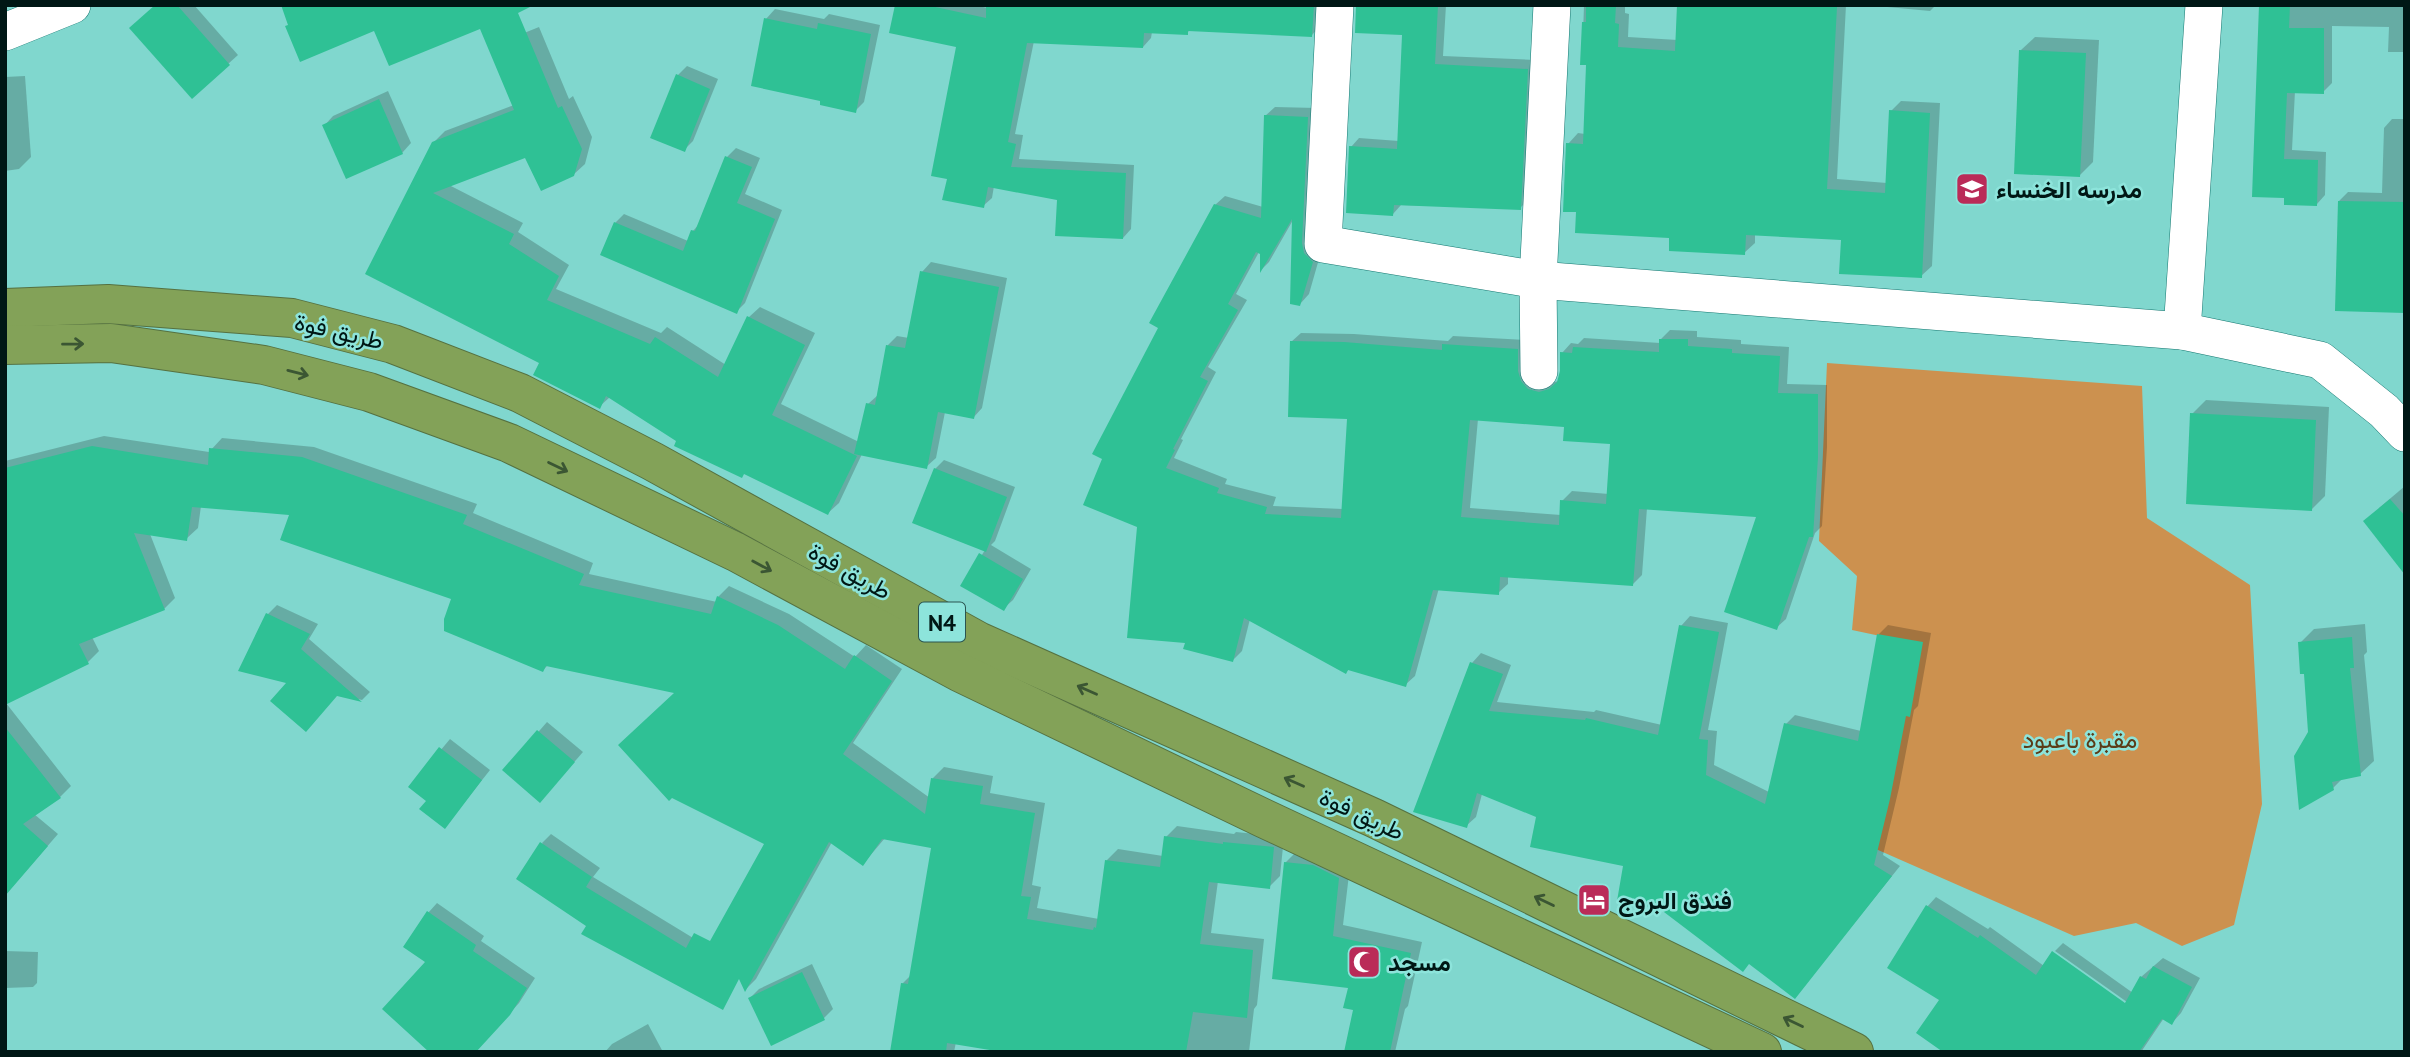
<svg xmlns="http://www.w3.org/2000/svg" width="2410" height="1057" viewBox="0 0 2410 1057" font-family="'PT Sans',Vazirmatn,sans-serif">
	<rect width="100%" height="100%" fill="#80d7ce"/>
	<path fill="#cc914f" d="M1827 363 2142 386 2147 518 2250 585 2262 804 2234 925 2182 946 2136 923 2074 936 1869 846 1918 644 1852 630 1857 576 1819 541Z"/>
	<g fill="#0003" fill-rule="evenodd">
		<path d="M157 5H194L238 55 228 64Z"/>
		<path d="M896 5H973L988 8V5H1321L1320 26 1312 35 1191 29 1187 33 1152 32 1151 38 1143 47 1034 41 1015 134 1023 135 1019 159 1134 165 1131 229 1123 238 1059 199 994 186 992 198 983 206 949 178 958 45Z"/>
		<path d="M1358 5H1446L1443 56 1536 60 1529 199 1520 208 1401 205 1393 214 1351 147 1359 138 1399 141 1404 34Z"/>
		<path d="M1584 5H1625V13L1629 14 1628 37 1678 40 1679 5H1846L1837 179 1887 183 1891 111 1901 101 1940 103 1932 266 1921 276 1842 238 1755 234V243L1744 253 1671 236 1568 144 1578 133 1585 134 1588 63H1582Z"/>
		<path d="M1866 5H1936L1930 11Z"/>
		<path d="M2261 5H2405V52H2388L2389 27 2332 26V83L2323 92 2295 91 2292 150 2326 152 2325 195 2317 204 2286 196Z"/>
		<path d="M775 9 824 19 829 14 880 25 864 102 855 111 822 99 766 19Z"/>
		<path d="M539 27 569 99 573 96 592 137 585 164 573 175 526 156 449 185 523 223 518 232 569 265 556 289 661 333 667 327 726 365 749 317 760 307 815 333 781 404 859 442 868 404 878 395 888 345 897 336 909 338 922 272 931 262 1007 278 982 408 973 418 945 412 936 458 926 467 862 454 839 503 828 513 679 440 610 397 600 406 541 362 367 273 433 143 445 131 514 105 502 42Z"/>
		<path d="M2035 37 2099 40 2093 162 2079 176 2021 50Z"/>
		<path d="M687 66 718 79 693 141 684 150 678 75Z"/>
		<path d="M25 76 31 157 19 169 5 171V77Z"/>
		<path d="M388 91 411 143 402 153 324 126 333 116Z"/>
		<path d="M1275 107 1317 108 1321 252 1309 294 1300 304 1293 220 1269 262 1262 269V252H1259L1236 294 1247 300 1208 367 1216 372 1181 439 1183 440 1174 458 1227 479 1225 484 1276 497 1273 506 1343 509 1349 417 1291 342 1301 333 1354 334 1448 341 1453 336 1527 340 1549 383 1559 381 1562 371V353L1571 343 1578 344 1584 338 1660 343V340L1670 330 1697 331V337L1741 340V344L1789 347 1787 384 1827 385V447L1822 526 1815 533 1786 619 1776 628 1759 515 1647 508 1642 575 1632 585 1508 576V584L1498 593 1439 588 1415 676 1405 685 1349 669 1346 672 1250 619 1242 651 1233 660 1187 642 1129 637 1160 327 1215 205 1225 196 1263 207 1265 116ZM1478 419 1566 425 1612 443 1609 494 1572 491 1562 501 1561 515 1470 508Z"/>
		<path d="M2392 119H2405V312L2339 201 2348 192 2382 193 2384 128Z"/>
		<path d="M736 148 760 158 745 194 782 210 745 303 736 312 615 223 624 214 688 241 693 231 700 223 727 157Z"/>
		<path d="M2206 400 2329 407 2325 496 2312 509 2192 414Z"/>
		<path d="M104 436 209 452 222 438 314 447 477 504 473 513 593 563 589 574 717 602 718 597 729 586 789 614 855 657 866 645 902 669 853 743 930 798 933 778 944 767 993 776 990 793 1045 803 1032 885 1041 887 1037 908 1099 919 1107 860 1118 849 1163 856 1166 837 1177 826 1234 834 1236 832 1284 837 1280 876 1269 887 1218 881 1211 933 1264 939 1257 1005 1254 1009 1249 1052H1014L956 1042 954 1052H892L902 984 911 975 933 846 885 838 863 864 832 842 756 979 746 989 766 844 677 692 548 665 543 670 454 598 291 513 201 506 198 528 186 539 150 534 175 598 164 609 92 637 99 651 88 662 6 703 71 786 60 797 34 814 58 834 5 895V461Z"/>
		<path d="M944 460 1015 487 995 541 991 545 1031 569 1013 600 1003 609 963 585 985 550 935 469Z"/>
		<path d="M2405 486V572L2379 508Z"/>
		<path d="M277 605 318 624 309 639 370 692 362 700 289 682 268 614Z"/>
		<path d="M1690 616 1728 623 1708 730 1717 731 1714 765 1769 792 1786 724 1795 715 1861 731 1879 634 1888 625 1931 633 1918 706 1914 710 1899 788 1883 855 1900 866 1795 997 1625 865 1538 815 1482 794 1476 817 1466 826 1472 663 1481 653 1511 665 1497 702 1594 712 1596 710 1662 725 1681 626Z"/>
		<path d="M2365 624 2367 652 2364 655 2374 761 2360 774 2343 778 2333 788 2310 733 2306 672 2300 643 2314 629Z"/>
		<path d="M547 722 583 752 549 791 505 770Z"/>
		<path d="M450 739 490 770 445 827 429 800 410 787Z"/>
		<path d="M551 834 600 868 593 877 703 944 715 991 589 925 542 843Z"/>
		<path d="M1297 851 1350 866 1343 925 1422 942 1408 1006 1405 1009 1395 1052H1346L1356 1009 1350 986 1285 863Z"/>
		<path d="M1936 897 1988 929 1990 927 2044 966 2132 1010 2134 1007 2055 951 2063 943 2133 993 2141 977 2163 958 2200 978 2181 1013 2172 1023 2164 1018 2141 1052H1946L1942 1000 1927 907Z"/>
		<path d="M437 903 484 936 481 941 535 978 519 1003 475 1052 427 962 428 913Z"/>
		<path d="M5 951 38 952 37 983 33 987 5 988Z"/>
		<path d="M812 964 833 1009 824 1018 772 1044 750 998 759 989Z"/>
		<path d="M648 1024 663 1052H605L612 1044Z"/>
	</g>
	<g fill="#2fc195" fill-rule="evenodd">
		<path d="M155 5H177L230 65 192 99 129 28Z"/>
		<path d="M281 5H534L518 13 558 108 562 106 582 149 574 176 541 191 525 158 433 193 514 234 509 244 559 276 547 300 650 344 655 337 718 377 747 316 805 345 772 415 857 456 828 515 744 474 742 478 674 446 676 441 606 396 600 409 533 375 539 363 365 274 432 142 514 110 480 29 389 66 374 31 300 62 285 26 288 25Z"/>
		<path d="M895 5H926L986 18V5H1314L1312 37 1188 31V35L1144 33 1143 48 1027 43 1008 142 1016 144 1011 167 1126 173 1123 239 1055 236 1057 200 988 187 984 208 942 200 947 179 931 176 956 47 889 33Z"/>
		<path d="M1356 5H1438L1435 64 1528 69 1521 210 1394 205 1393 216 1346 213 1349 146 1397 149 1402 35 1355 33Z"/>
		<path d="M1586 5H1616L1615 23 1619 24 1618 47 1675 51 1677 5 1837 7 1827 189 1885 193 1889 110 1930 113 1922 278 1839 274 1841 240 1746 235 1745 255 1669 251V238L1575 233 1576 212H1563L1566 143 1583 144 1586 65H1580L1582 22H1586Z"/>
		<path d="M2259 5H2290L2289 28H2324V94L2287 93 2284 159 2318 160 2317 206 2284 205V198L2252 197Z"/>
		<path d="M764 18 817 29 818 23 871 34 856 113 820 105V101L751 86Z"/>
		<path d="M2019 50 2086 53 2080 177 2014 174Z"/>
		<path d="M676 74 710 89 685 152 650 138Z"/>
		<path d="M379 99 403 154 346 179 322 125Z"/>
		<path d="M1264 115 1308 117 1302 243 1304 253 1313 262 1300 306 1290 304 1292 219 1260 273V254L1256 252 1228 304 1238 310 1200 377 1208 381 1173 449 1175 450 1166 468 1219 488 1217 493 1267 507 1265 514 1341 518 1347 419 1288 417 1290 341 1344 342 1442 350V344L1518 349V371L1521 381 1528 389 1539 392 1549 389 1557 382 1560 371V352L1572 353 1573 347 1659 352V339H1688V346L1732 349V353L1780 356 1778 393 1818 394V457L1813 537H1809L1777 630 1724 612 1756 517 1639 509 1633 586 1500 577 1499 595 1433 590 1406 687 1348 670 1346 674 1244 618 1233 662 1183 649 1185 643 1127 638 1137 527 1083 505 1102 459 1092 454 1158 328 1149 323 1214 204 1261 218ZM1470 420 1564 427 1563 441 1610 444 1606 504 1560 500 1559 525 1461 517Z"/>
		<path d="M725 156 752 167 737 203 775 219 737 314 600 255 614 222 683 251 691 230 695 231Z"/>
		<path d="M2338 201 2405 202V313L2335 311Z"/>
		<path d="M920 271 999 287 974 419 938 412 927 469 854 454 866 403 875 405 886 345 905 348Z"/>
		<path d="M2190 413 2316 420 2312 511 2186 504Z"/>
		<path d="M92 446 208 465 209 448 302 457 467 515 463 524 584 574 579 585 711 614 717 596 778 625 845 669 854 655 892 681 843 754 925 814 931 778 983 786 980 804 1035 813 1021 896 1031 897 1027 919 1093 930 1094 927 1096 928 1105 860 1160 867 1164 836 1223 844V842L1274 847 1270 889 1209 882 1200 944 1253 950 1247 1018 1193 1012 1186 1052H1002L947 1043 946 1052H890L901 983 908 984 931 848 882 839 863 866 829 842 745 992 739 979 723 1010 581 934 586 926 516 879 540 842 592 877 586 887 686 948 694 933 710 941 764 844 672 798 669 801 618 745 674 693 546 666 543 672 444 631V619L451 599 280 540 289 515 192 507 187 541 134 533 165 610 79 644 89 664 5 705V468Z"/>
		<path d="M934 468 1007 497 986 552 912 523Z"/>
		<path d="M2390 499 2405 516V575L2363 521Z"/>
		<path d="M979 553 1023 579 1004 611 960 586Z"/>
		<path d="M266 613 310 634 301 649 362 702 337 696 306 732 270 701 286 683 238 671Z"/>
		<path d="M1679 625 1719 632 1699 739 1708 740 1706 775 1765 804 1784 723 1858 741 1877 634 1923 642 1910 717 1906 716 1890 799 1874 865 1892 876 1795 999 1749 964 1743 972 1660 909 1617 901 1623 866 1530 847 1536 817 1477 793 1467 828 1413 812 1470 662 1503 674 1489 711 1585 720 1586 718 1658 735Z"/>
		<path d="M2352 637 2354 668H2350L2361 776 2332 782 2334 790 2299 810 2294 756 2308 732 2304 674H2300L2298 642Z"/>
		<path d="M5 727 61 798 23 824 48 846 5 896Z"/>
		<path d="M537 730 575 762 540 803 502 770Z"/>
		<path d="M439 747 482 780 445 829 419 809 426 801 408 787Z"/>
		<path d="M1284 862 1313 865 1339 878 1333 936 1411 953 1390 1052H1344L1353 1010 1343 1008 1348 988 1272 979Z"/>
		<path d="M1926 905 1978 938 1980 935 2036 975 2052 951 2125 1003 2140 976 2146 979 2153 966 2192 987 2172 1025 2162 1019 2139 1052H1943L1916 1033 1939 1000 1887 968Z"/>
		<path d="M427 911 476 945 473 951 527 988 510 1015 476 1052H429L382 1009 425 962 403 947Z"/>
		<path d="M802 972 825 1020 771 1046 748 998Z"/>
	</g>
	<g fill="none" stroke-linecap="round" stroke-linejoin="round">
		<defs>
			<g id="street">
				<path d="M1335 5 1323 244 1538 280 2182 331 2320 360 2384 411 2405 433"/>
				<path d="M5 32 72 5"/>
				<path d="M2182 331 2204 5"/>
				<path d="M1539 371 1538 280 1552 5"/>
			</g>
			<g id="highway">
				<path d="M5 308 108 304 292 318 393 344 520 393 652 461 978 641 1374 818 1854 1052"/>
				<path d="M5 345 111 343 264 365 369 392 509 443 736 552 959 672 1263 818 1762 1052"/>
			</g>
		</defs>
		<use href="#street" stroke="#137770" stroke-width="38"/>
		<use href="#highway" stroke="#557141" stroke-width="40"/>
		<use href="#street" stroke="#fff" stroke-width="37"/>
		<use href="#highway" stroke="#83a258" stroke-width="38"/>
	</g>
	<defs><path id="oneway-shaft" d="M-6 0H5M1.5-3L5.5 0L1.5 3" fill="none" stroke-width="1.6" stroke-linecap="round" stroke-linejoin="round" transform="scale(1.75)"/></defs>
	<g stroke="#3b5633">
		<use href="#oneway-shaft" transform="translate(73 344) rotate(-1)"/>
		<use href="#oneway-shaft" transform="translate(298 373) rotate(14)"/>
		<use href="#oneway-shaft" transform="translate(558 467) rotate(26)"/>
		<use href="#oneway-shaft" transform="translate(762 566) rotate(28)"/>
		<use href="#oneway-shaft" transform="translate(1087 690) rotate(-156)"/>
		<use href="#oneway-shaft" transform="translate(1294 782) rotate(-156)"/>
		<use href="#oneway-shaft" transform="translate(1544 901) rotate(-154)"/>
		<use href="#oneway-shaft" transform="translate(1793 1022) rotate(-154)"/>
	</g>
	<defs>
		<symbol id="school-square" viewBox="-11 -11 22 22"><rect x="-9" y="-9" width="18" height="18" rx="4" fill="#ba2b58" stroke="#8de4db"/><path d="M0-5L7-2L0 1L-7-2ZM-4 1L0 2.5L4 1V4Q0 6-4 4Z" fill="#fff"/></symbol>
		<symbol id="hotel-square" viewBox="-11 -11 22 22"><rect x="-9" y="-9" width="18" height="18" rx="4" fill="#ba2b58" stroke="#8de4db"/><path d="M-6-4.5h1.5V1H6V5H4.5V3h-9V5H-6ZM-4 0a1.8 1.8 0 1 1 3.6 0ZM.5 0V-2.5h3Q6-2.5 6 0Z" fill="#fff"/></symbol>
		<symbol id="mosque-square" viewBox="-11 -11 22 22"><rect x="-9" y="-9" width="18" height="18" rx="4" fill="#ba2b58" stroke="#8de4db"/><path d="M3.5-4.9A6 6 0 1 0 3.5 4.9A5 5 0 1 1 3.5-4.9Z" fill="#fff"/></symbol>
	</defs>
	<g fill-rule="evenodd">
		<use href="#school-square" x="1953" y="170" width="38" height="38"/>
		<use href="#hotel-square" x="1575" y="881" width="38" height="38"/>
		<use href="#mosque-square" x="1345" y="943" width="38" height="38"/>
	</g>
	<g text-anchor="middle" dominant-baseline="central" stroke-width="5" stroke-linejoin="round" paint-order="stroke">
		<rect fill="#8de4db" stroke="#2a5450" stroke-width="2" x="919" y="602.5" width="46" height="39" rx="5"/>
		<g font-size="23" font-weight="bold" fill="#001715">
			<text x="942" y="622">N4</text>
		</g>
		<g font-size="24" font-weight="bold" fill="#001715" stroke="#8de4db" text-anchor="start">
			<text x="1996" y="189">مدرسه الخنساء</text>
			<text x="1618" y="900">فندق البروج</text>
			<text x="1388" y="962">مسجد</text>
		</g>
		<g font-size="24" fill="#001715" stroke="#8de4db">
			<text transform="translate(339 331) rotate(13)">طريق فوة</text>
			<text transform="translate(850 571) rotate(29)">طريق فوة</text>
			<text transform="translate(1362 814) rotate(25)">طريق فوة</text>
		</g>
		<g font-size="24" fill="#5b3c18" stroke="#8de4db">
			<text x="2080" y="739">مقبرة باعبود</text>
		</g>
	</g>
	<rect width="2410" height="1057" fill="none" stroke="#001715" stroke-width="14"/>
</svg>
